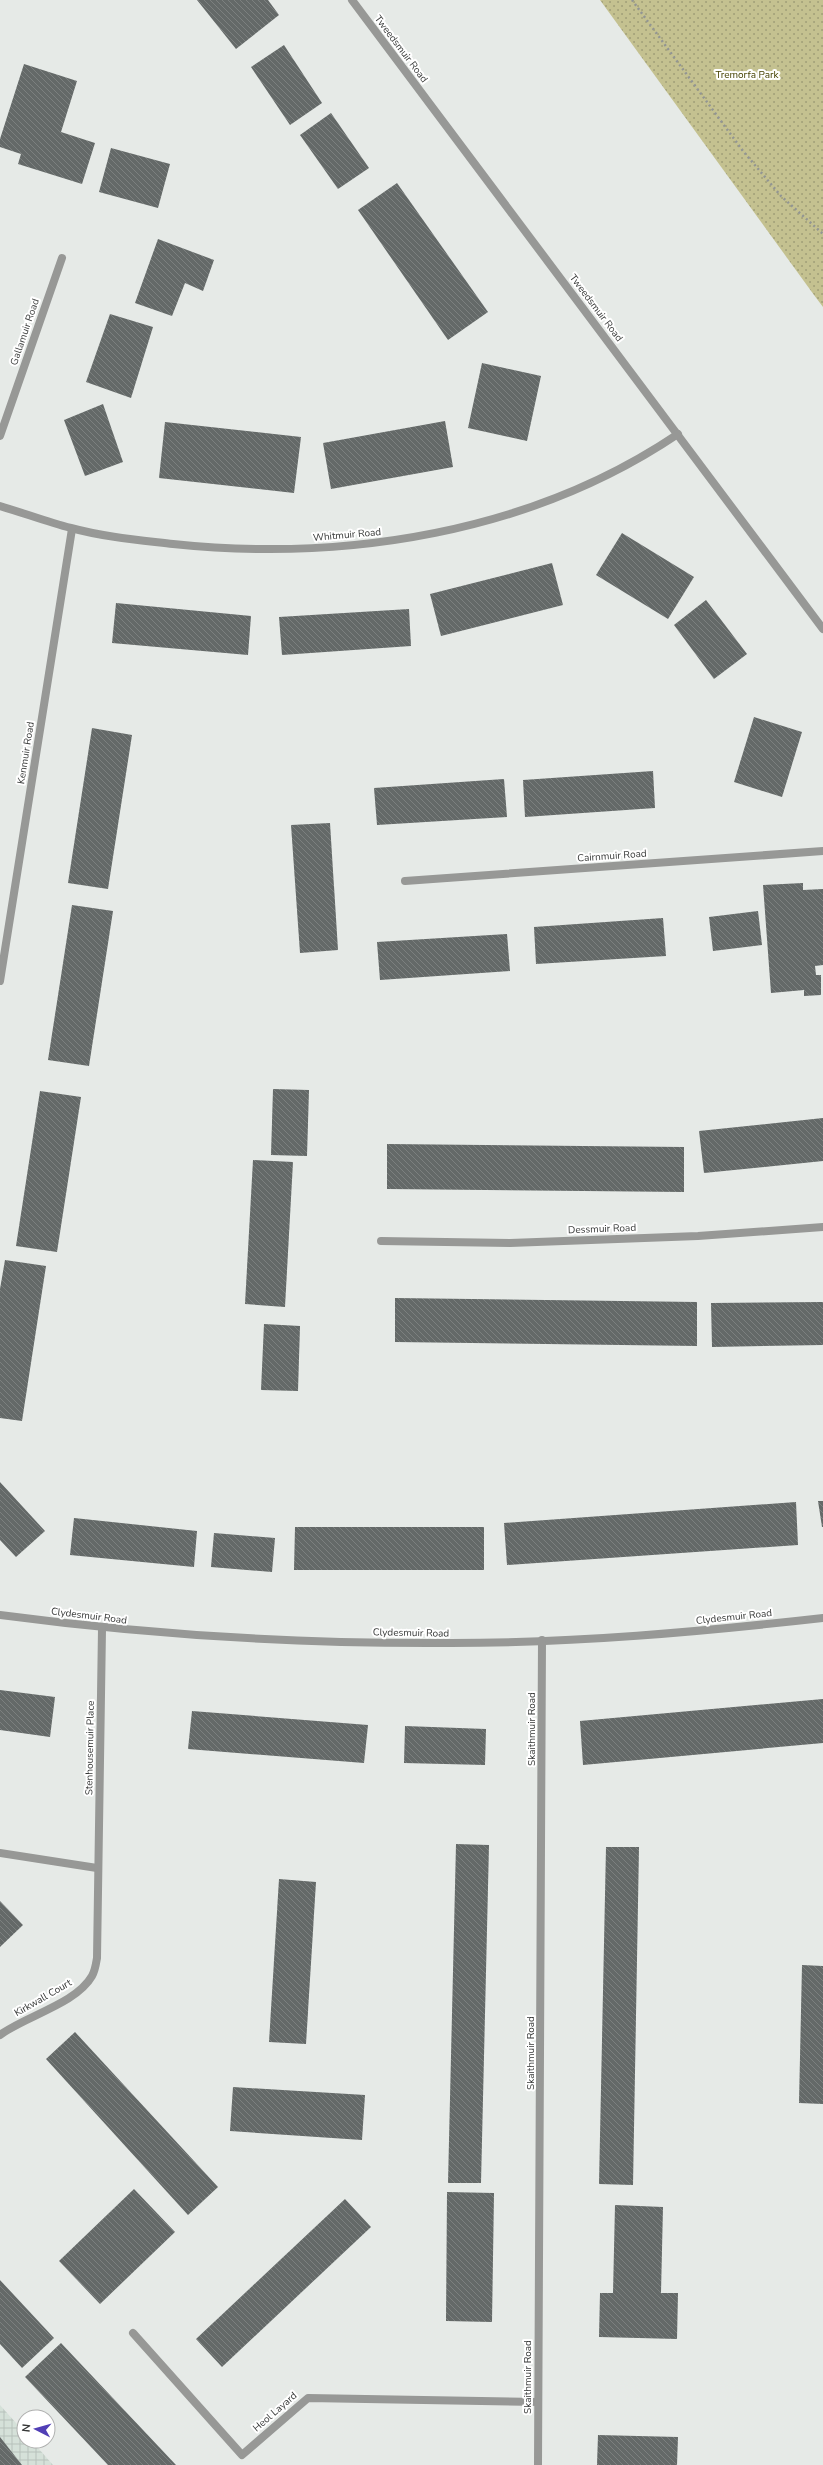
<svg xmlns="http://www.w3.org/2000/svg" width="823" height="2465" viewBox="0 0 823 2465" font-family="'Nunito Sans',sans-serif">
	<defs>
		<pattern id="industrial-grid" width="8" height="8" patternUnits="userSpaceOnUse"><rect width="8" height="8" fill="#d5e1d9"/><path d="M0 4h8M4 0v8" fill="none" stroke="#b7c2bb"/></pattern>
		<pattern id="park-dots" width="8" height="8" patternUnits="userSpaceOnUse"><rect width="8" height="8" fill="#c4c190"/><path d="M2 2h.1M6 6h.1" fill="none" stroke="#a09e77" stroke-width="1.8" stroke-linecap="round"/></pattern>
		<pattern id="building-back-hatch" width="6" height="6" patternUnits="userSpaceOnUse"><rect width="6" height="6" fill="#646968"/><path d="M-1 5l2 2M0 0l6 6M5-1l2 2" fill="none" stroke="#7c807f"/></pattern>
	</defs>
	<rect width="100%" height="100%" fill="#e6eae7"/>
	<path fill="url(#industrial-grid)" d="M0 2405 24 2432V2441H32L53 2465H0Z"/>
	<path fill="url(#park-dots)" d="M600 0H823V307L814 295Z"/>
	<g fill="url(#building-back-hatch)">
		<path d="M197 0H268L279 15 236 49Z"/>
		<path d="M284 45 322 103 290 125 251 67Z"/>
		<path d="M24 64 77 81 61 132 95 143 82 184 18 164 21 154 0 147V139Z"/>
		<path d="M331 113 369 168 338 189 300 135Z"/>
		<path d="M111 148 170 164 158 208 99 192Z"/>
		<path d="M397 183 488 312 448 340 358 210Z"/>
		<path d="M158 239 214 260 203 291 185 283 172 316 135 303Z"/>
		<path d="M110 314 153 327 131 398 86 382Z"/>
		<path d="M482 363 541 376 527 441 468 428Z"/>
		<path d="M103 404 123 462 85 476 64 420Z"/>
		<path d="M445 421 453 467 331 489 323 443Z"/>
		<path d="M165 422 301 437 294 493 159 478Z"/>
		<path d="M622 533 694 577 668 619 596 575Z"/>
		<path d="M552 563 563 605 441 636 430 594Z"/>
		<path d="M706 600 747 654 714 679 674 625Z"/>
		<path d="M116 603 251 616 248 655 112 643Z"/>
		<path d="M409 609 411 646 282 655 279 617Z"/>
		<path d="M754 717 802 732 782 797 734 782Z"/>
		<path d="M92 728 132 735 108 889 68 883Z"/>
		<path d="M653 771 655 808 525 817 523 780Z"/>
		<path d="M504 779 507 817 377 825 374 788Z"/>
		<path d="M330 823 338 950 300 953 291 825Z"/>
		<path d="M803 883V890L823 889V965L815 966 816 975H821V995L804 996V990L771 993 763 885Z"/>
		<path d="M72 905 113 911 89 1066 48 1060Z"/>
		<path d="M758 911 762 945 713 951 709 917Z"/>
		<path d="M663 918 666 956 536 964 534 927Z"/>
		<path d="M507 934 510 971 380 980 377 942Z"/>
		<path d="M273 1089 309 1090 307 1156 271 1155Z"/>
		<path d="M40 1091 81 1097 57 1252 16 1246Z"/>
		<path d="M823 1118V1161L704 1173 699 1131Z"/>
		<path d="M387 1144 684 1147V1192L387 1189Z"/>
		<path d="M253 1160 293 1162 285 1307 245 1304Z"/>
		<path d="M5 1260 46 1266 22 1421 0 1418V1289Z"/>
		<path d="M395 1298 697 1302V1346L395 1342Z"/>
		<path d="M823 1302V1345L712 1347 711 1303Z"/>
		<path d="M264 1324 300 1326 298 1391 261 1390Z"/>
		<path d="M0 1482 45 1531 16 1557 0 1540Z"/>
		<path d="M818 1501H823V1527H822Z"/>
		<path d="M796 1502 798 1545 507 1565 504 1523Z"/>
		<path d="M74 1518 197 1531 194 1567 70 1555Z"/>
		<path d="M295 1527H484V1570H294Z"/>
		<path d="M214 1533 275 1538 272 1572 211 1567Z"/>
		<path d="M0 1690 55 1697 50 1737 0 1730Z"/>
		<path d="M823 1699V1743L583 1765 580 1721Z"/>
		<path d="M192 1711 368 1725 364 1763 188 1749Z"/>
		<path d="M405 1726 486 1729 485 1765 404 1763Z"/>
		<path d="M456 1844 489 1845 481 2183H448Z"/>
		<path d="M606 1847H639L633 2185 599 2184Z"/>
		<path d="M279 1879 316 1882 306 2044 269 2042Z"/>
		<path d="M0 1901 23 1925 0 1947Z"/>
		<path d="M802 1965 823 1966V2104L799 2103Z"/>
		<path d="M75 2032 218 2187 188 2215 46 2059Z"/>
		<path d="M233 2087 365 2095 362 2140 230 2131Z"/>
		<path d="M134 2189 175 2232 100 2304 59 2261Z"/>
		<path d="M447 2192 494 2193 492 2322 446 2321Z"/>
		<path d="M345 2199 371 2227 222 2367 196 2339Z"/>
		<path d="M615 2205 663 2207 661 2293H678L677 2339 599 2337 600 2293H613Z"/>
		<path d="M0 2280 54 2338 22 2368 0 2344Z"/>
		<path d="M61 2343 176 2465H108L25 2377Z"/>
		<path d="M598 2435 678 2437 677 2465H597Z"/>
		<path d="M0 2437 22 2465H0Z"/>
	</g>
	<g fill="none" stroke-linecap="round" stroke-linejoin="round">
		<path stroke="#929593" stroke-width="2.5" stroke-dasharray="2 3" stroke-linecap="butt" d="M632 0 743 151 781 196 823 234"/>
		<g stroke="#979896" stroke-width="8">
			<path d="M352 0 823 629"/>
			<path d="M0 436 62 258"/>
			<path d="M0 506C24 513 47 522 71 528 104 537 139 540 173 544 346 562 531 533 678 434"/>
			<path d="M405 881 823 851"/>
			<path d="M0 981 72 529"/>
			<path d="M381 1241 510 1243 698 1236 823 1227"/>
			<path d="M0 1615C150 1635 300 1644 451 1643 575 1643 699 1632 823 1618"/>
			<path d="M0 1853 97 1868"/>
			<path d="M0 2035C25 2016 76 2004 92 1976 95 1971 96 1964 97 1958L102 1629"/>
			<path d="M133 2333 242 2455 308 2398 538 2402"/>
			<path d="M538 2465 542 1640"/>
		</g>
	</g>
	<g text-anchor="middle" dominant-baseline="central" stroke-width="4" stroke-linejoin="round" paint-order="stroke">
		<g font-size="10" fill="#373938" stroke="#fff">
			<text transform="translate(401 49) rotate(53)">Tweedsmuir Road</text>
			<text transform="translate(596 308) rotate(53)">Tweedsmuir Road</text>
			<text transform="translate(25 332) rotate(-71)">Gallamuir Road</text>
			<text transform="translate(347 535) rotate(-5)">Whitmuir Road</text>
			<text transform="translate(26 753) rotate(-81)">Kenmuir Road</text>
			<text transform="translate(612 856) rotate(-4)">Cairnmuir Road</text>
			<text transform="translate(602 1229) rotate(-2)">Dessmuir Road</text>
			<text transform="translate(89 1616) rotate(7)">Clydesmuir Road</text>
			<text transform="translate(734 1617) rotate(-6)">Clydesmuir Road</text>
			<text transform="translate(411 1633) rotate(1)">Clydesmuir Road</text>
			<text transform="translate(532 1729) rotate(-90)">Skaithmuir Road</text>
			<text transform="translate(90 1748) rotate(-89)">Stenhousemuir Place</text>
			<text transform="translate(43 1998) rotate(-30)">Kirkwall Court</text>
			<text transform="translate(531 2053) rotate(-90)">Skaithmuir Road</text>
			<text transform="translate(528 2377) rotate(-90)">Skaithmuir Road</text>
			<text transform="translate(275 2412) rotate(-41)">Heol Layard</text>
		</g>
		<g font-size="10" fill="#454100" stroke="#fff">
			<text x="747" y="75">Tremorfa Park</text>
		</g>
	</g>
	<g transform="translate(36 2429) rotate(276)"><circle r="19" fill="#ffffff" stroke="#afb0af"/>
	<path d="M0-3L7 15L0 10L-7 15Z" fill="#513fb6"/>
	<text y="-6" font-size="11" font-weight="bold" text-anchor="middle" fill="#373938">N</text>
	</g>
</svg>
